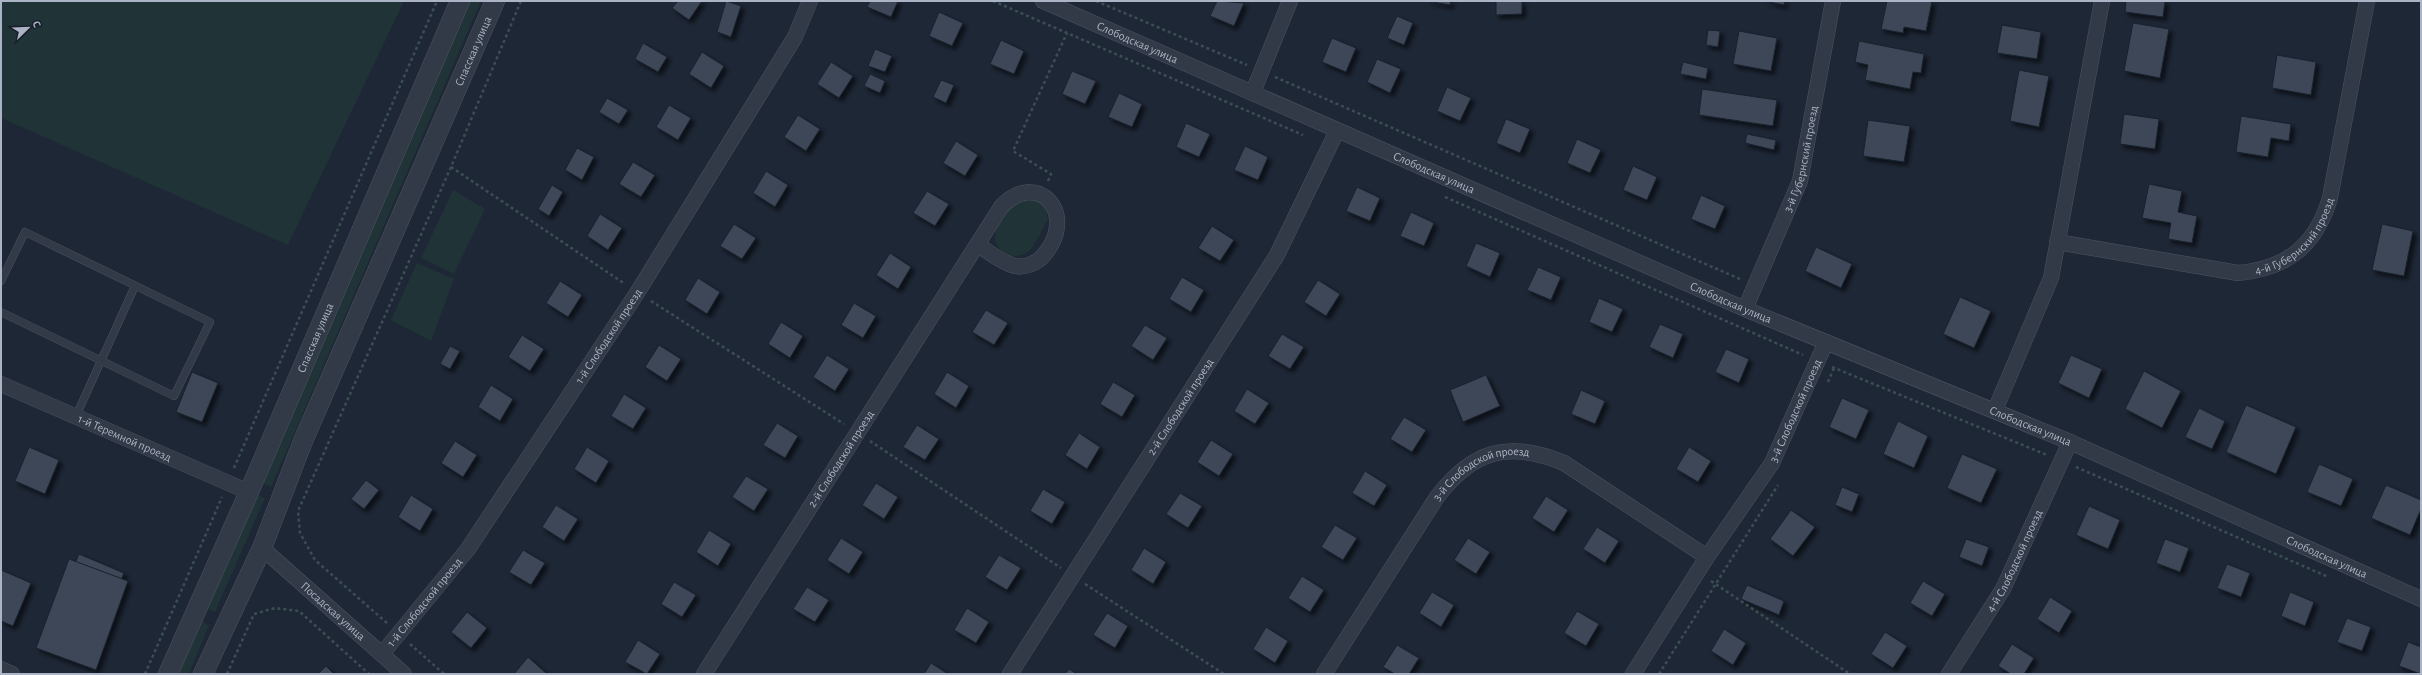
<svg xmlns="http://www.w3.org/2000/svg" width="2422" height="675" viewBox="0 0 2422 675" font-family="'Alegreya Sans',sans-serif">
	<defs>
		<filter id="shadow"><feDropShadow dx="3.5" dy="3.5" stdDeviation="2" flood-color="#0009"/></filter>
	</defs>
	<rect width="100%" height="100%" fill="#1e2736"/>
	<g fill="#203337">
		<path d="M1 1H404L288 245 1 118Z"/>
		<path d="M468 1H481L271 487 260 482Z"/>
		<path d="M453 190 485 209 454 274 421 258Z"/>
		<path d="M1020 199 1040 200 1046 209 1048 220C1042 229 1037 242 1030 250 1020 260 1002 257 996 243 990 228 1009 206 1020 199Z"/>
		<path d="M417 263 454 279 431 341 391 320Z"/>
		<path d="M255 494 265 498 215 612 205 608Z"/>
		<path d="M200 621 209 625 189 674H177Z"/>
	</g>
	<g fill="#3c4759" stroke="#19212d" filter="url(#shadow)">
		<path d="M678 1H702L689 20 672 8Z"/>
		<path d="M726 1 741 6 731 37 717 32Z"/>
		<path d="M870 1H898L891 17 867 7Z"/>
		<path d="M1217 1 1244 3 1234 26 1210 16Z"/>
		<path d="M1427 1H1451L1450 5Z"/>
		<path d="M1496 1H1522V14L1496 15Z"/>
		<path d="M1765 1H1785L1784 5Z"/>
		<path d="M1887 1H1932L1926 31 1904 27 1903 33 1881 29Z"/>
		<path d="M2126 1H2165L2163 17 2125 12Z"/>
		<path d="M939 12 963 23 952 46 929 36Z"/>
		<path d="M1397 16 1413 23 1404 45 1387 38Z"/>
		<path d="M2133 23 2169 29 2160 78 2124 71Z"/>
		<path d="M2002 25 2041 32 2037 59 1997 53Z"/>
		<path d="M1708 30 1720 31 1718 47 1706 45Z"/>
		<path d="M1739 31 1777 38 1771 71 1733 64Z"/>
		<path d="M1332 38 1356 48 1346 72 1322 62Z"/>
		<path d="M1001 40 1024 51 1014 74 990 64Z"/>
		<path d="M1859 41 1924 54 1921 73 1913 72 1910 89 1865 80 1868 65 1855 62Z"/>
		<path d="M643 43 667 57 658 72 635 59Z"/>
		<path d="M875 49 892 56 885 72 868 66Z"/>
		<path d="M702 52 724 66 711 88 689 74Z"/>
		<path d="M2277 55 2316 62 2311 95 2272 88Z"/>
		<path d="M1377 59 1401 69 1390 93 1367 82Z"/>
		<path d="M831 62 853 76 839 98 817 84Z"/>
		<path d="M1683 62 1708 68 1706 79 1680 74Z"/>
		<path d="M2019 70 2049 76 2039 127 2010 121Z"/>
		<path d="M1072 71 1096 81 1085 104 1062 94Z"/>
		<path d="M870 74 885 81 880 93 864 86Z"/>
		<path d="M941 80 954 85 946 103 933 97Z"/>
		<path d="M1447 87 1471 98 1460 121 1437 111Z"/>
		<path d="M1702 89 1777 100 1773 126 1699 115Z"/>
		<path d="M1119 93 1142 104 1132 127 1108 117Z"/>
		<path d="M607 98 628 110 619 124 599 112Z"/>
		<path d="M669 105 691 118 678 140 656 127Z"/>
		<path d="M2124 114 2159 119 2155 149 2120 144Z"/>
		<path d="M798 115 820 129 806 151 784 137Z"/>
		<path d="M2241 116 2291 124 2289 141 2271 138 2268 157 2236 152Z"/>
		<path d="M1506 119 1530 129 1520 153 1496 143Z"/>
		<path d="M1868 120 1910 126 1904 162 1863 156Z"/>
		<path d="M1186 123 1210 134 1199 157 1176 147Z"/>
		<path d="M1747 134 1776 140 1774 150 1745 143Z"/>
		<path d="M1577 139 1601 150 1590 173 1567 163Z"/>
		<path d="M956 141 978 155 965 176 943 163Z"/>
		<path d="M1245 146 1268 157 1258 180 1234 170Z"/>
		<path d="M577 148 594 157 582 180 565 170Z"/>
		<path d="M633 162 655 175 641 197 619 184Z"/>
		<path d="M1633 166 1657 177 1647 200 1623 190Z"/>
		<path d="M766 171 788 185 775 207 753 193Z"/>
		<path d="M2149 184 2182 191 2178 212 2197 216 2192 243 2168 239 2171 223 2142 218Z"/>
		<path d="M552 185 563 192 549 216 538 209Z"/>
		<path d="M1357 187 1380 198 1370 221 1346 211Z"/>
		<path d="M927 191 949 204 935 226 913 213Z"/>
		<path d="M1701 195 1725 206 1715 229 1691 219Z"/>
		<path d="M1411 212 1434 223 1424 246 1400 236Z"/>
		<path d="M600 214 622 228 608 250 587 236Z"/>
		<path d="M734 224 756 238 742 259 720 246Z"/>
		<path d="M2382 224 2413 231 2404 276 2372 270Z"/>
		<path d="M1212 226 1234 240 1220 261 1198 248Z"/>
		<path d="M1476 243 1500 253 1490 277 1466 266Z"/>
		<path d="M1816 247 1852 264 1841 288 1805 271Z"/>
		<path d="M890 253 911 267 898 289 876 275Z"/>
		<path d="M1538 267 1561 277 1551 300 1527 290Z"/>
		<path d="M1182 277 1204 290 1191 312 1169 299Z"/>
		<path d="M698 278 720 292 707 314 685 300Z"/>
		<path d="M1318 280 1340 294 1326 316 1304 302Z"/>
		<path d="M560 281 582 295 568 317 546 303Z"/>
		<path d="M1960 297 1991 311 1974 348 1943 334Z"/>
		<path d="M1599 298 1623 309 1612 332 1589 322Z"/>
		<path d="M854 303 876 316 863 338 841 325Z"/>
		<path d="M986 310 1008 323 994 345 972 332Z"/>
		<path d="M781 322 803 336 790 358 768 344Z"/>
		<path d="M1660 324 1683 334 1673 358 1649 347Z"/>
		<path d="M1145 325 1167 338 1153 360 1131 346Z"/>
		<path d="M1282 334 1304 347 1290 369 1268 356Z"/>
		<path d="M522 335 544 349 530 371 508 357Z"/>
		<path d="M659 345 681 359 667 381 645 367Z"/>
		<path d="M450 346 460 351 450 369 440 364Z"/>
		<path d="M1726 349 1749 359 1739 383 1715 372Z"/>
		<path d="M827 355 849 369 835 391 813 377Z"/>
		<path d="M2071 355 2102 369 2089 398 2058 383Z"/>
		<path d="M2144 371 2181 391 2162 428 2125 409Z"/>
		<path d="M192 372 218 383 202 422 176 412Z"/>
		<path d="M947 372 969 386 956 408 934 394Z"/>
		<path d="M1486 375 1500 406 1463 422 1450 390Z"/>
		<path d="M1113 382 1135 395 1122 417 1100 404Z"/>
		<path d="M491 385 513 399 500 421 478 407Z"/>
		<path d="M1247 389 1269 403 1255 424 1234 411Z"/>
		<path d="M1581 390 1605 401 1595 424 1571 414Z"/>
		<path d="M624 394 646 408 633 429 611 416Z"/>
		<path d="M1842 398 1869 410 1856 439 1829 427Z"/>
		<path d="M2246 405 2296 427 2276 474 2226 452Z"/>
		<path d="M2199 408 2225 421 2212 449 2185 437Z"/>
		<path d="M1404 417 1426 430 1412 452 1390 439Z"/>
		<path d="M1898 421 1928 436 1914 468 1883 454Z"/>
		<path d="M777 423 798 436 785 458 763 445Z"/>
		<path d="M917 425 939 439 925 460 903 447Z"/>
		<path d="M1079 433 1100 447 1087 469 1065 455Z"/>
		<path d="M1211 440 1233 454 1219 476 1197 462Z"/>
		<path d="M455 441 477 455 463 477 441 463Z"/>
		<path d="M29 447 59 460 45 494 15 481Z"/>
		<path d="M587 447 609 461 596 483 574 469Z"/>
		<path d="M1689 447 1711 461 1698 482 1676 469Z"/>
		<path d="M1962 454 1997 469 1981 503 1947 488Z"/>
		<path d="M2319 464 2353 479 2341 506 2307 492Z"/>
		<path d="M1365 471 1387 485 1374 506 1352 493Z"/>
		<path d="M746 476 768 489 754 511 732 497Z"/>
		<path d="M366 480 379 490 364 509 351 499Z"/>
		<path d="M876 483 898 497 884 519 862 505Z"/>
		<path d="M2386 485 2421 500V509L2410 535 2371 518Z"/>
		<path d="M1842 487 1859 494 1852 512 1835 505Z"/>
		<path d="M1043 489 1065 502 1052 524 1030 511Z"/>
		<path d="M1180 493 1202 506 1188 528 1166 514Z"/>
		<path d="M411 495 433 509 420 531 398 517Z"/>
		<path d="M1546 496 1568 510 1554 532 1532 518Z"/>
		<path d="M556 505 578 519 564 541 542 527Z"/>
		<path d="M2089 506 2120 520 2108 549 2076 535Z"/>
		<path d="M1791 510 1815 527 1793 556 1770 539Z"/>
		<path d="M1335 525 1357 538 1343 560 1321 547Z"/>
		<path d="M1597 527 1619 541 1605 563 1583 549Z"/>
		<path d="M709 530 731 544 718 566 696 552Z"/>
		<path d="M841 538 863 552 849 574 827 560Z"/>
		<path d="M1468 538 1490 552 1476 574 1454 560Z"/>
		<path d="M1966 539 1989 547 1982 566 1959 557Z"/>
		<path d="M2165 539 2189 548 2180 572 2156 563Z"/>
		<path d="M1144 548 1166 562 1153 584 1131 570Z"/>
		<path d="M523 550 545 563 531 585 509 572Z"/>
		<path d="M79 554 124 573 86 662 41 642Z"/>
		<path d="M999 555 1021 568 1007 590 985 577Z"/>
		<path d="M69 559 128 581 96 670 36 648Z"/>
		<path d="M2227 564 2250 573 2241 597 2217 588Z"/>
		<path d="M1 570 31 583 13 626 1 621Z"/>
		<path d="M1302 576 1324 590 1310 612 1288 598Z"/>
		<path d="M1923 581 1945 594 1932 616 1910 603Z"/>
		<path d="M674 582 696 595 682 617 661 604Z"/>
		<path d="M1747 585 1784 601 1779 615 1741 599Z"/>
		<path d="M807 587 829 600 815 622 793 609Z"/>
		<path d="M1432 592 1454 605 1441 627 1419 613Z"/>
		<path d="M2290 592 2314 602 2305 626 2281 616Z"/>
		<path d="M2050 597 2072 611 2059 633 2037 619Z"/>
		<path d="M967 608 989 622 976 643 954 630Z"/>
		<path d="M1577 611 1599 624 1586 646 1564 633Z"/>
		<path d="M467 612 487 628 471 648 451 632Z"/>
		<path d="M1107 613 1128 626 1115 648 1093 635Z"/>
		<path d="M2347 618 2371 627 2362 651 2337 642Z"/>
		<path d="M1266 627 1288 641 1275 663 1253 649Z"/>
		<path d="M1724 629 1746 643 1733 665 1711 651Z"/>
		<path d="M1885 632 1907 646 1893 668 1871 654Z"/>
		<path d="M638 640 660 654 647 674 625 662Z"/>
		<path d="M2408 642 2421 647V674L2399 666Z"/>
		<path d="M2012 644 2034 658 2024 674H2011L1998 666Z"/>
		<path d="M1397 645 1419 658 1409 674H1395L1383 667Z"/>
		<path d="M528 657 547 674H514Z"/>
		<path d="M931 663 948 674H924Z"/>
		<path d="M326 666 334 674H318Z"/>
		<path d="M1069 669 1077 674H1065Z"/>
	</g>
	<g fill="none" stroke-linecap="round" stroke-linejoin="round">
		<defs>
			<g id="service">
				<path d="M1 281 25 232 210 322 174 396 1 312"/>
				<path d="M76 416 135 286"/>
			</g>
			<g id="minor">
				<path id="s1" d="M1043 1 1745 309 2070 442 2421 599"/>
				<path d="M1253 92 1290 1"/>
				<path id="s2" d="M2057 242 2238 273C2287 269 2316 245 2330 198L2367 1"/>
				<path id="s3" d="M1745 309 1800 181 1833 1"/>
				<path id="s4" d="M1 384 249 492"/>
				<path d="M1995 410 2051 278 2102 1"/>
				<path id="s5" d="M262 548 404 674"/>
				<path id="s6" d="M382 654 468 549 637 293 795 37 810 1"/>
				<path d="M1 669 12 674"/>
				<path id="s7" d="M704 674 1001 207C1037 168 1080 214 1043 256 1037 263 1025 268 1015 266 1002 263 989 252 978 245"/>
				<path id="s8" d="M1010 674 1277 255 1337 131"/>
				<path id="s9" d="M1324 674 1437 497C1473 450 1509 440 1564 463L1707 557"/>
				<path id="s10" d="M1633 674 1707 557 1772 463 1826 342"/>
				<path id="s11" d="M1949 674 2003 589 2070 442"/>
			</g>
			<g id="tertiary">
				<path id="s12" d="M168 674 249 492 460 1"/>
				<path id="s13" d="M203 674 262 548 303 441 495 1"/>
			</g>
		</defs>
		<use href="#service" stroke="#4c5462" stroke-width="8"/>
		<use href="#minor" stroke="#4c5462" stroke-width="16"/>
		<use href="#tertiary" stroke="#4c5462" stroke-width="20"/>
		<g stroke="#3b4f52" stroke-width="2.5" stroke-dasharray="3 3" stroke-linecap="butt">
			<path d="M993 1 1303 135"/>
			<path d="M1096 1 1247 65"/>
			<path d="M1275 77 1740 279"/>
			<path d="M451 167 625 284"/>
			<path d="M1048 181 1051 174 1013 151 1067 33"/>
			<path d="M1445 197 1803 355"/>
			<path d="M651 301 844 424"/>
			<path d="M1832 367 2047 455"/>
			<path d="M1828 382 1834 368"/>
			<path d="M870 441 1061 568"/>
			<path d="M2076 467 2326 576"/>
			<path d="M234 468 437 1"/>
			<path d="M1711 581 1850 674"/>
			<path d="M1085 584 1224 674"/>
			<path d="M387 623 315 560 300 533 298 511 451 167 521 1"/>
			<path d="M410 644 444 674"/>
			<path d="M145 674 222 497"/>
			<path d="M227 674 254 614 275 608 299 611 369 674"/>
			<path d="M1659 674 1778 485"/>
		</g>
		<use href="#service" stroke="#323947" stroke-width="7"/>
		<use href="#minor" stroke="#323947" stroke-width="15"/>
		<use href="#tertiary" stroke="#323947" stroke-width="19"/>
	</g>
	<g text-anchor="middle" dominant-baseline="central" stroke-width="3" stroke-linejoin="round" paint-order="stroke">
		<g font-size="12" fill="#abb4c4" stroke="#181f2b">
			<text stroke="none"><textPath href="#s1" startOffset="103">Слободская улица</textPath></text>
			<text stroke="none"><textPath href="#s13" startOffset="679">Спасская улица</textPath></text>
			<text stroke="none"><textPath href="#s3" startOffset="161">3-й Губернский проезд</textPath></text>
			<text stroke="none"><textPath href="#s1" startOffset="427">Слободская улица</textPath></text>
			<text stroke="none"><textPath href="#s2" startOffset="256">4-й Губернский проезд</textPath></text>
			<text stroke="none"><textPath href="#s1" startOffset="751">Слободская улица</textPath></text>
			<text stroke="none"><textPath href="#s6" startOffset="391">1-й Слободской проезд</textPath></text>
			<text stroke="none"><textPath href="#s12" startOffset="367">Спасская улица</textPath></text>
			<text stroke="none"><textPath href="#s8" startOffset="317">2-й Слободской проезд</textPath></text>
			<text stroke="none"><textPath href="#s10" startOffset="310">3-й Слободской проезд</textPath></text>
			<text stroke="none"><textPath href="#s1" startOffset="1075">Слободская улица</textPath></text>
			<text stroke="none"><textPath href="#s4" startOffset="135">1-й Теремной проезд</textPath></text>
			<text stroke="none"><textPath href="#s7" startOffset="255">2-й Слободской проезд</textPath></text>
			<text stroke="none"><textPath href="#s9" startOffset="263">3-й Слободской проезд</textPath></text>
			<text stroke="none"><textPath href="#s1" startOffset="1399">Слободская улица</textPath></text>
			<text stroke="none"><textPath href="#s11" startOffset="131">4-й Слободской проезд</textPath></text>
			<text stroke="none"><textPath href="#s6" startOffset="67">1-й Слободской проезд</textPath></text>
			<text stroke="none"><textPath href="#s5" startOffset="95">Посадская улица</textPath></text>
		</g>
	</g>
	<rect width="2422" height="675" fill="none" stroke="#abb4c4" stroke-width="4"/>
	<g transform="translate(28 28) rotate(67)" stroke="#181f2b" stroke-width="3" paint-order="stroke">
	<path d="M0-3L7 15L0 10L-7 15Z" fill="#abb4c4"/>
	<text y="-6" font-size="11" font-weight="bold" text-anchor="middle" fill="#abb4c4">С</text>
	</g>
</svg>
